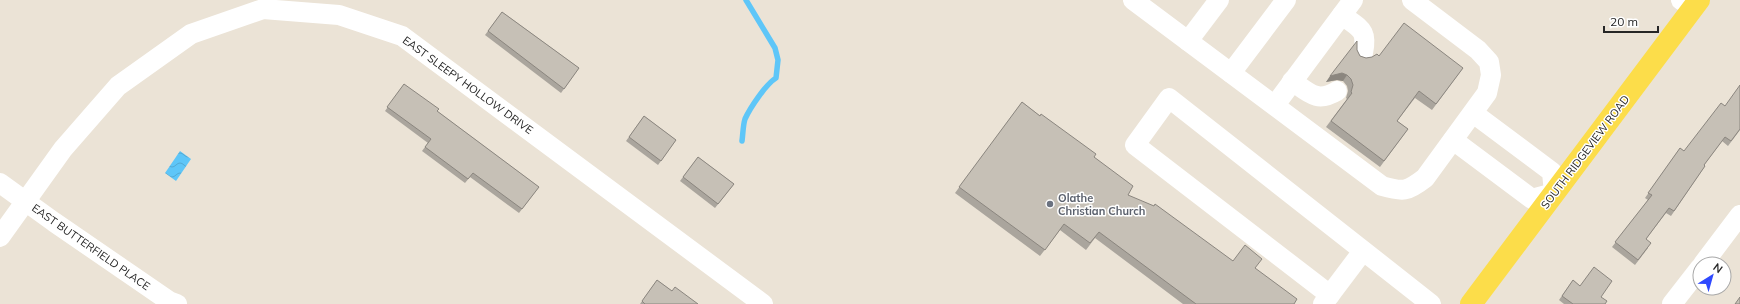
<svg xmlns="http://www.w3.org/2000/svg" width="1740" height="304" viewBox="0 0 1740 304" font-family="Mulish,sans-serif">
	<defs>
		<pattern id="water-waves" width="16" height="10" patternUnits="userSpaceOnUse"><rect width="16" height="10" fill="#5ec6f8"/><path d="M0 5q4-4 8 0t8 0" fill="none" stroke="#52aad4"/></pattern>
	</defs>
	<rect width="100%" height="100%" fill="#ebe3d6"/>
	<path fill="url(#water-waves)" d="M180 151 191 159 176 181 165 173Z"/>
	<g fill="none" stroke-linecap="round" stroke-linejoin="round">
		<path stroke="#5ec6f8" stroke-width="5.5" d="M742 141C743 134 743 125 745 119 750 108 766 84 776 78L778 60 775 48 746 0"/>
		<g stroke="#fff" stroke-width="20">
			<path d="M1133 0 1382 186C1403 192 1407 192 1425 178L1487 93 1491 75 1489 62 1478 50 1412 0"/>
			<path d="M1681 0 1693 8"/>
			<path d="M1342 15C1360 29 1368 29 1363 53"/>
			<path d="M1188 41 1219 0"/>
			<path d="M1231 73 1286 0"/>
			<path d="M1292 81C1309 93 1317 103 1337 91"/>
			<path d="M1275 105 1353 0"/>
			<path d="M1453 140 1532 199 1554 193 1552 172 1473 113"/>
			<path d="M0 183 54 222 169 301 177 304"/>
			<path d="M0 237 63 149 118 86 191 34 263 9 339 15 402 36 763 304"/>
			<path d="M1703 264 1740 215"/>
			<path d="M1330 295 1135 145 1169 98 1431 304"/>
			<path d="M1323 304 1363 251"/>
			<path d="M1672 304 1700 268"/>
		</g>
		<path stroke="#fcdd4a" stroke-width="22" d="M1471 304 1699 0"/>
	</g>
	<g fill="#aaa59d">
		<path d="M502 12 579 68 561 93 485 35Z"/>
		<path d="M1357 50 1360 56 1366 58 1379 56 1463 68 1432 110 1415 98 1397 121 1408 129 1380 167 1326 127 1347 99 1346 98 1348 91 1347 86 1343 81 1337 80 1326 82Z"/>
		<path d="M404 84 437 111 539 187 519 213 470 177 465 183 422 151 428 143 385 111Z"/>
		<path d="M1022 102 1094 157 1128 195 1233 261 1255 268 1294 304H1183L1095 238 1086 250 1060 230 1040 256 955 193Z"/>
		<path d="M644 116 676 140 658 165 626 141Z"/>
		<path d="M1740 130 1728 146 1722 141 1704 165 1705 166 1671 216 1666 213 1646 239 1648 248 1635 265 1612 247 1648 200 1645 198 1680 148 1684 151Z"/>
		<path d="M698 157 734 184 715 208 680 181Z"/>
		<path d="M657 280 672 291 698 304H640Z"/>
		<path d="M1573 280 1580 286 1601 297 1605 304H1564L1559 300Z"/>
	</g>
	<path fill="#8b867f" d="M1342 73 1347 75 1343 81 1337 80 1326 82 1330 76Z"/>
	<g fill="#c6c0b6" stroke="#8b867f">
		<path d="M502 12 579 68 564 89 488 31Z"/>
		<path d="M1404 23 1463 68 1436 104 1419 91 1397 121 1408 129 1384 161 1331 121 1352 93 1351 92 1353 85 1351 79 1347 75 1342 73 1330 76 1357 41V50L1360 56 1366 58 1372 57 1377 54 1379 56Z"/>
		<path d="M404 84 439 109 437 111 539 187 522 209 473 173 468 179 425 147 431 139 387 107Z"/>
		<path d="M1740 85V129L1731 141 1725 137 1704 165 1705 166 1674 211 1669 208 1646 239 1651 243 1638 260 1615 242 1652 195 1648 193 1680 148 1684 151 1721 103 1725 106Z"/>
		<path d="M1022 102 1040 116 1041 114 1096 154 1094 157 1133 186 1128 195 1154 206 1155 204 1233 261 1245 245 1262 259 1255 268 1297 299 1294 304H1196L1099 232 1090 243 1064 224 1045 250 959 187Z"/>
		<path d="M644 116 676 140 661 161 629 137Z"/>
		<path d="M698 157 734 184 718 204 683 177Z"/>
		<path d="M1594 267 1612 281 1601 297 1607 301 1605 304H1573L1562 296 1573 280 1580 286Z"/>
		<path d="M657 280 672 291 675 287 698 304H645L642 301Z"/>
		<path d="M1740 297V304H1735Z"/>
	</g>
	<circle fill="#6b7280" stroke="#fff" stroke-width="1.5" cx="1050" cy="204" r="4"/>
	<g text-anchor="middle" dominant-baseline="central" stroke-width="3" stroke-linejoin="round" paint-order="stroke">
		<g font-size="11" fill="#262626" stroke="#fff">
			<text transform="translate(468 85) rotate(36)">EAST SLEEPY HOLLOW DRIVE</text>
			<text transform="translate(1585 152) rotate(-53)">SOUTH RIDGEVIEW ROAD</text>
			<text transform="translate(91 247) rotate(35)">EAST BUTTERFIELD PLACE</text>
		</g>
		<g font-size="11" font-weight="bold" fill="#5b616d" stroke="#fff" text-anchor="start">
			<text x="1058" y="198">Olathe<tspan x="1058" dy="13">Christian Church</tspan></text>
		</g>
	</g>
	<g transform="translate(1712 276) rotate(37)"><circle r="19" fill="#ffffff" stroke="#a8a8a8"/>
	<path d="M0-3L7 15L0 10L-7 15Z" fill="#2f49ff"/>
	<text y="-6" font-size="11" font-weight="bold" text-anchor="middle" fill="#262626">N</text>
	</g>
	<path d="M1604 26v6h54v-6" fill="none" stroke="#262626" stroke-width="2"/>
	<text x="1610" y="26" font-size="12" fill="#262626" stroke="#ffffff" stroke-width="3" paint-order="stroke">20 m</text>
</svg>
